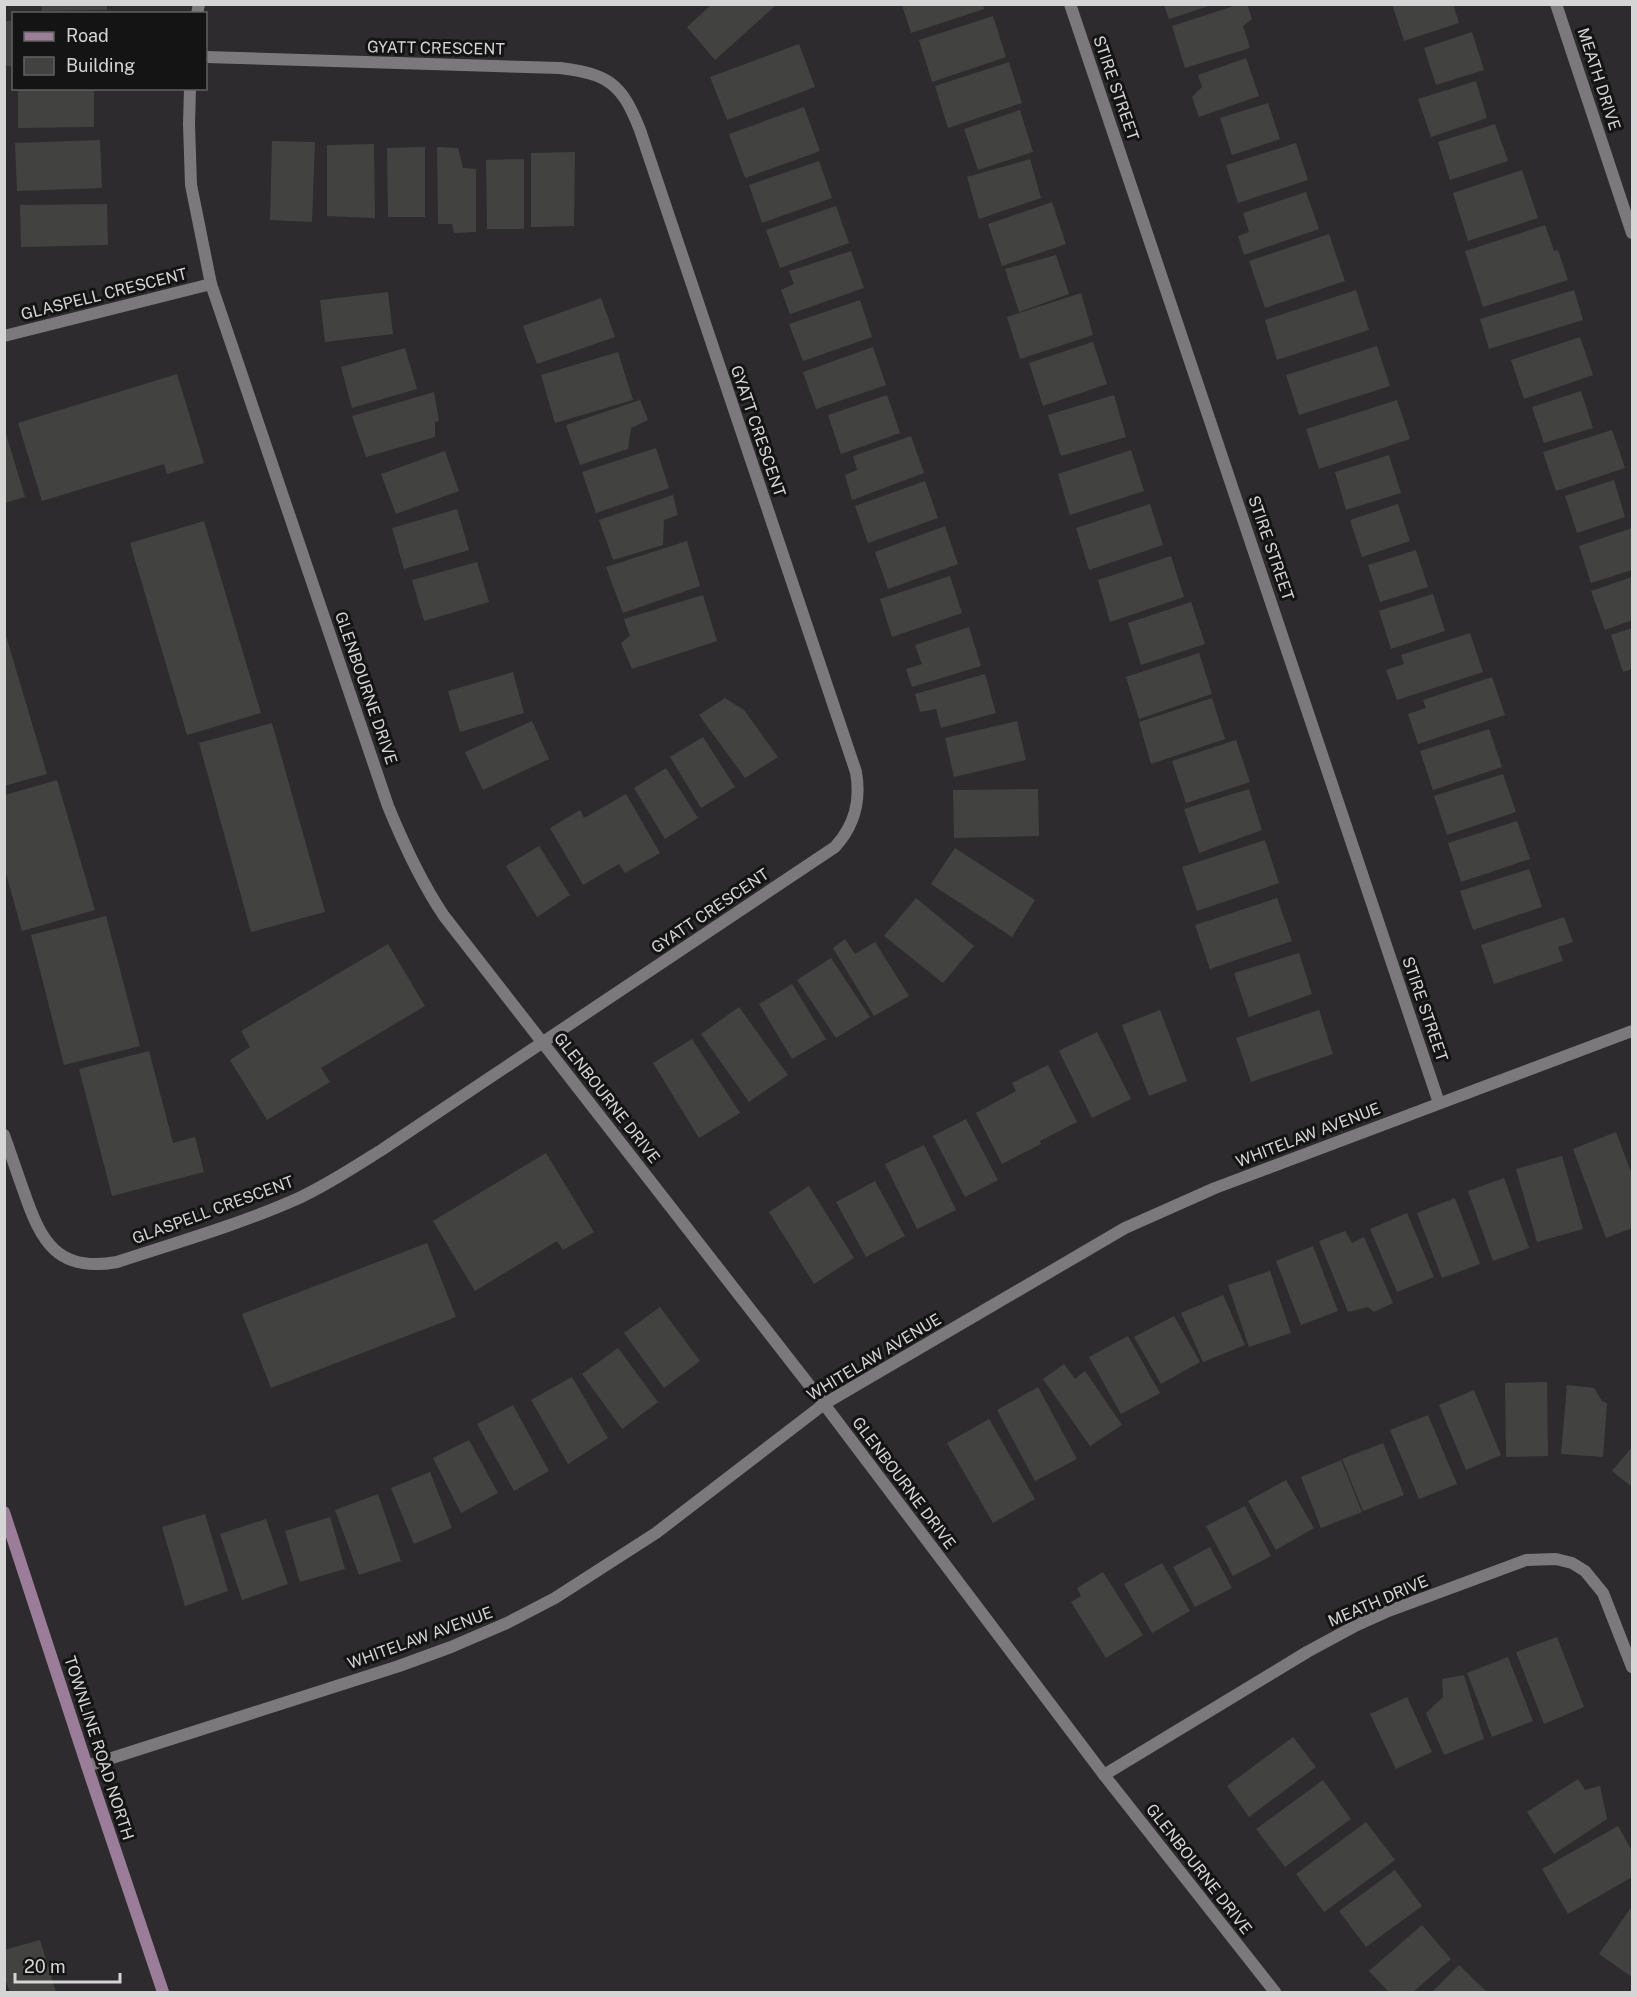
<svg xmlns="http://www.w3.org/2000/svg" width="1637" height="1997" viewBox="0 0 1637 1997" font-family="'Public Sans',sans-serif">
	<rect width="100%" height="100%" fill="#2d2b2d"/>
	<g fill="#424340">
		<path d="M41 4H107V10L42 11Z"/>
		<path d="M712 4H774L775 6 715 60 687 27Z"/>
		<path d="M1240 4H1247L1252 19 1243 26 1250 48 1185 68 1172 26Z"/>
		<path d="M1392 4H1453L1459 23 1404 41Z"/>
		<path d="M902 5H983L984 9 911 33Z"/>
		<path d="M1164 5H1212L1169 19Z"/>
		<path d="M993 16 1006 57 932 82 919 40Z"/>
		<path d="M5 21H14V66H6Z"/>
		<path d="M1472 32 1484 70 1436 85 1424 48Z"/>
		<path d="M799 44 815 87 727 120 710 77Z"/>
		<path d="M1246 58 1259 96 1199 117 1192 97 1202 87 1198 75Z"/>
		<path d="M1009 62 1022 103 948 128 935 86Z"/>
		<path d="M1476 81 1487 118 1431 137 1418 99Z"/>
		<path d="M18 88H94V127L18 128Z"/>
		<path d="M1268 103 1280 139 1232 155 1220 118Z"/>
		<path d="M804 107 820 151 745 178 729 134Z"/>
		<path d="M1020 110 1033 152 978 170 964 129Z"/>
		<path d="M1495 124 1508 161 1450 180 1438 142Z"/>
		<path d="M100 140 102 188 17 191 15 143Z"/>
		<path d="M272 141 315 142 312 222 270 220Z"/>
		<path d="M1296 143 1308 180 1238 203 1226 165Z"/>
		<path d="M374 144 375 218 327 216V145Z"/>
		<path d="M425 147V217H388L387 148Z"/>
		<path d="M437 147 458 148 463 168 476 169V232L454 233 452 224H438Z"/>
		<path d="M575 152 574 226 531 227V153Z"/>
		<path d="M524 159V229H487L486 160Z"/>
		<path d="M1030 159 1041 198 979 219 967 177Z"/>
		<path d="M819 161 832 198 762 223 749 185Z"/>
		<path d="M1522 170 1538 218 1468 241 1453 193Z"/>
		<path d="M1306 192 1319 229 1244 255 1238 236 1249 232 1243 213Z"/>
		<path d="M1052 202 1066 244 1002 266 988 224Z"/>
		<path d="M107 204 108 245 21 247 20 205Z"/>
		<path d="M836 206 849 243 780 268 766 230Z"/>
		<path d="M1545 225 1554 251 1558 250 1568 280 1483 307 1465 251Z"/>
		<path d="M1329 234 1345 281 1265 308 1249 261Z"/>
		<path d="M851 251 864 288 790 314 781 290 794 284 789 271Z"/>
		<path d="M1056 255 1069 294 1019 312 1005 269Z"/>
		<path d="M1356 290 1369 330 1277 360 1265 320Z"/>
		<path d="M1574 290 1583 320 1489 349 1480 319Z"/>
		<path d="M388 292 393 334 325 342 320 300Z"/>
		<path d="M1081 293 1093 335 1020 359 1007 317Z"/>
		<path d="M601 298 615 337 537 364 523 326Z"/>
		<path d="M860 300 872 337 803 361 789 324Z"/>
		<path d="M1580 337 1593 375 1524 399 1511 360Z"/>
		<path d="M1093 342 1107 384 1043 406 1029 363Z"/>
		<path d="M1377 346 1390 386 1299 415 1286 375Z"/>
		<path d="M873 347 886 385 816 409 803 372Z"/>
		<path d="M405 348 417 389 352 408 341 367Z"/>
		<path d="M618 352 633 400 555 423 541 375Z"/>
		<path d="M177 374 204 463 167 474 164 464 42 501 18 423Z"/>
		<path d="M1581 391 1593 428 1544 443 1532 407Z"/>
		<path d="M434 392 439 421 435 422V437L366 457 352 416Z"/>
		<path d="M887 395 900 433 841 454 828 415Z"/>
		<path d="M1114 395 1126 437 1061 456 1048 415Z"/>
		<path d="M640 400 648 420 631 428 628 449 580 465 566 425Z"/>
		<path d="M1397 400 1410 439 1319 469 1306 429Z"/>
		<path d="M4 427 25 497 4 503Z"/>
		<path d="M1612 430 1625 468 1556 491 1543 452Z"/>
		<path d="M911 436 924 473 852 500 845 475 857 470 853 456Z"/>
		<path d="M656 448 669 488 596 513 582 472Z"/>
		<path d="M1131 450 1144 491 1070 515 1058 474Z"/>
		<path d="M445 451 459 491 396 514 381 474Z"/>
		<path d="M1389 455 1401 493 1346 510 1335 472Z"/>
		<path d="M1614 480 1625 517 1577 533 1565 496Z"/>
		<path d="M925 481 938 518 868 543 855 506Z"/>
		<path d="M673 495 678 515 664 520 663 545 613 560 599 520Z"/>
		<path d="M1150 504 1163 545 1089 570 1076 528Z"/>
		<path d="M1398 504 1410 541 1362 557 1350 520Z"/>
		<path d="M457 509 469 550 404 569 392 528Z"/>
		<path d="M204 521 261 713 187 735 130 543Z"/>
		<path d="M945 526 958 564 888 589 875 552Z"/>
		<path d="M1632 528V570L1591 583 1579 546Z"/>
		<path d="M687 541 700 586 623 613 606 567Z"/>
		<path d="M1416 550 1428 587 1380 602 1368 565Z"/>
		<path d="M1171 556 1184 597 1110 622 1098 580Z"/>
		<path d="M477 562 489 602 424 621 412 580Z"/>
		<path d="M950 576 962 613 892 637 880 599Z"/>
		<path d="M1632 577V620L1605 630 1591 591Z"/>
		<path d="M1433 594 1445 631 1391 649 1379 611Z"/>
		<path d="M703 595 717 641 632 669 621 643 630 636 624 619Z"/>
		<path d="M1191 602 1205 644 1141 665 1128 623Z"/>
		<path d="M969 627 981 666 912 687 906 669 922 664 915 645Z"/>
		<path d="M1632 628V669L1623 672 1611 635Z"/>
		<path d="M4 629 47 774 4 786Z"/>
		<path d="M1470 633 1483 672 1397 700 1386 670 1404 664 1401 655Z"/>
		<path d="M1199 653 1212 694 1139 719 1126 677Z"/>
		<path d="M513 672 524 713 460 732 448 691Z"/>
		<path d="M985 674 996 713 941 728 936 709 920 712 915 694Z"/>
		<path d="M1492 677 1505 715 1418 744 1408 714 1426 708 1423 700Z"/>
		<path d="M725 698 744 710 778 757 745 778 699 715Z"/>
		<path d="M1212 698 1225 739 1151 764 1139 722Z"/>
		<path d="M532 721 549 759 483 790 465 752Z"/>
		<path d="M1017 721 1026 760 954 777 945 738Z"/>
		<path d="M272 723 325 912 251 932 199 743Z"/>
		<path d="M1489 729 1502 767 1433 790 1420 751Z"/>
		<path d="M703 737 735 787 701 808 670 757Z"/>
		<path d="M1236 740 1250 782 1186 803 1172 761Z"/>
		<path d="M666 768 698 818 665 839 634 788Z"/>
		<path d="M1503 774 1516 812 1447 835 1434 796Z"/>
		<path d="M57 780 95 910 22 931 5 870V795Z"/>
		<path d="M1038 789 1039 836 954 838 953 790Z"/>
		<path d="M1249 789 1262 830 1199 853 1184 809Z"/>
		<path d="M626 794 660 853 625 873 619 864 583 885 550 828 580 810 584 818Z"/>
		<path d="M1517 821 1530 859 1461 882 1448 843Z"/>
		<path d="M1265 840 1279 883 1197 911 1182 867Z"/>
		<path d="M539 846 570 895 537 917 506 866Z"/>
		<path d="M955 848 1035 900 1012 937 931 884Z"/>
		<path d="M1529 869 1542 907 1473 930 1460 891Z"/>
		<path d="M916 898 974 946 943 983 884 936Z"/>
		<path d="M1277 898 1292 941 1210 969 1195 925Z"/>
		<path d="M106 916 140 1046 64 1065 31 935Z"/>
		<path d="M1564 917 1573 942 1558 947 1563 961 1494 984 1481 945Z"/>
		<path d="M845 939 855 954 875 942 909 996 874 1016 833 948Z"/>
		<path d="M388 944 425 1006 321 1068 330 1082 267 1120 230 1060 250 1047 241 1031Z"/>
		<path d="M1299 953 1312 994 1249 1017 1234 973Z"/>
		<path d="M831 958 870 1017 836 1038 797 980Z"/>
		<path d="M792 984 826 1039 792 1059 759 1004Z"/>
		<path d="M739 1007 788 1075 749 1102 701 1034Z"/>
		<path d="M1160 1010 1187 1081 1149 1096 1122 1025Z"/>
		<path d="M1319 1010 1333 1054 1251 1082 1236 1038Z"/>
		<path d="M1097 1032 1131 1099 1092 1118 1059 1051Z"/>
		<path d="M692 1039 740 1113 699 1138 653 1063Z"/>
		<path d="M149 1051 173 1143 195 1137 204 1172 112 1196 79 1069Z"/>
		<path d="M1048 1065 1077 1122 1040 1141 1041 1144 1002 1164 976 1113 1016 1091 1012 1083Z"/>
		<path d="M966 1119 998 1180 965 1197 933 1136Z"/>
		<path d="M1616 1132 1632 1175V1228L1606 1238 1573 1149Z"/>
		<path d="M924 1145 956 1210 917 1229 885 1164Z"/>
		<path d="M546 1153 594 1232 563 1250 557 1241 475 1291 433 1221Z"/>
		<path d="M1562 1156 1583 1229 1537 1242 1516 1169Z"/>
		<path d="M1504 1178 1529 1248 1493 1261 1468 1191Z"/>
		<path d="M875 1181 905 1236 866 1257 836 1202Z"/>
		<path d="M809 1186 854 1258 814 1284 769 1212Z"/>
		<path d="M1455 1198 1480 1264 1442 1278 1417 1213Z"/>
		<path d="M1407 1213 1434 1277 1397 1292 1370 1229Z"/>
		<path d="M1345 1231 1352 1243 1364 1237 1393 1303 1374 1312 1368 1307 1348 1312 1319 1241Z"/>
		<path d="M427 1243 456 1317 271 1388 242 1314Z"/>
		<path d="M1313 1246 1338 1311 1301 1325 1276 1261Z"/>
		<path d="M1270 1271 1291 1333 1249 1347 1228 1285Z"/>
		<path d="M1223 1295 1245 1345 1203 1362 1181 1313Z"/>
		<path d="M660 1307 700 1361 664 1388 624 1333Z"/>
		<path d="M1174 1316 1200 1362 1161 1384 1134 1337Z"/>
		<path d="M1128 1336 1160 1393 1121 1414 1089 1357Z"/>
		<path d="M618 1348 658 1402 622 1429 582 1374Z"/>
		<path d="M1064 1364 1075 1379 1085 1371 1122 1425 1090 1446 1043 1379Z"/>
		<path d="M572 1377 608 1438 568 1464 531 1400Z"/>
		<path d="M1547 1382 1548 1456 1506 1457 1505 1383Z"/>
		<path d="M1567 1385 1594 1388 1602 1401 1607 1403 1603 1457 1561 1454Z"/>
		<path d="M1038 1387 1077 1459 1035 1481 997 1410Z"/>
		<path d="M1474 1390 1501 1455 1466 1470 1439 1405Z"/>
		<path d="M513 1405 549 1471 514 1491 477 1424Z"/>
		<path d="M1428 1415 1457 1484 1419 1499 1390 1430Z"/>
		<path d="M989 1419 1035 1499 993 1523 947 1443Z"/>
		<path d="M469 1440 498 1493 461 1513 433 1458Z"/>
		<path d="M1383 1443 1404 1495 1363 1511 1342 1459Z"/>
		<path d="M1632 1447V1487L1612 1471Z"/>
		<path d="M1341 1460 1362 1512 1321 1528 1301 1477Z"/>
		<path d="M430 1472 452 1528 414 1544 391 1488Z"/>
		<path d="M1286 1480 1314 1528 1276 1550 1248 1501Z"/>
		<path d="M378 1494 401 1561 359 1575 335 1510Z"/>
		<path d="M1245 1506 1271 1556 1233 1576 1206 1526Z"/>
		<path d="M205 1514 228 1591 185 1606 162 1527Z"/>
		<path d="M330 1517 345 1569 300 1582 285 1531Z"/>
		<path d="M266 1519 288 1584 242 1600 220 1534Z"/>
		<path d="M1210 1547 1232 1588 1195 1607 1173 1567Z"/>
		<path d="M1162 1563 1190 1611 1152 1633 1124 1584Z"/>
		<path d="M1103 1572 1143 1635 1106 1658 1071 1602 1081 1596 1077 1588Z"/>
		<path d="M1557 1637 1584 1707 1544 1724 1516 1652Z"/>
		<path d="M1508 1657 1533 1721 1492 1737 1467 1673Z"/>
		<path d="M1464 1675 1484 1739 1444 1755 1426 1713 1443 1697 1442 1679Z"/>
		<path d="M1407 1697 1432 1752 1396 1769 1370 1714Z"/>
		<path d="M1293 1737 1316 1767 1249 1817 1227 1786Z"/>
		<path d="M1578 1779 1585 1790 1600 1786 1607 1819 1554 1854 1527 1812Z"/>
		<path d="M1323 1780 1351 1819 1285 1867 1256 1829Z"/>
		<path d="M1366 1822 1395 1860 1324 1912 1296 1874Z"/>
		<path d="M1618 1826 1632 1851V1877L1568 1914 1542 1869Z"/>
		<path d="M1395 1870 1422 1906 1366 1947 1339 1911Z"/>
		<path d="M1632 1906V1977L1599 1954Z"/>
		<path d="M1422 1925 1451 1959 1413 1992H1389L1369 1971Z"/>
		<path d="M40 1940 56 1992H10L4 1976V1950Z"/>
		<path d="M1459 1965 1487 1992H1432Z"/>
	</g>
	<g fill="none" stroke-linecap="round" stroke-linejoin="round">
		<g stroke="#7b797b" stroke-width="12">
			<path d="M1070 4 1439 1103"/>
			<path d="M1556 4 1632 233"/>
			<path d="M197 14 199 4"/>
			<path d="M190 88 189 124 191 185 211 284 388 806C404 845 421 882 444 916L824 1404 1104 1775 1275 1992"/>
			<path d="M4 336 211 284"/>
			<path d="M4 1135C11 1154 17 1173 24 1192 41 1242 58 1273 117 1262 178 1242 241 1224 299 1198 329 1184 356 1166 383 1149L835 847C855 825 861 801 856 772L640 130C622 84 609 74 560 68L206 57"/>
			<path d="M87 1766 399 1666 451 1647 507 1623 555 1598 656 1533 824 1404 1125 1228 1215 1188 1632 1031"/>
			<path d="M1104 1775 1307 1652 1357 1625 1386 1612 1526 1560 1556 1559 1572 1563 1585 1571 1603 1593 1632 1667"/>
		</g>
		<path stroke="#9b7d9a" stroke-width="12" d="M4 1512 87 1766 163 1992"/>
	</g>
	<g text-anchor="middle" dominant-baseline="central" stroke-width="6" stroke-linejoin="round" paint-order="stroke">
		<g font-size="16" fill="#d6d5d6" stroke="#151414">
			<text transform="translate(436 48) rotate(1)">GYATT CRESCENT</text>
			<text transform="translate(1599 79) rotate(72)">MEATH DRIVE</text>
			<text transform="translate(1116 88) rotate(71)">STIRE STREET</text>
			<text transform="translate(104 294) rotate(-14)">GLASPELL CRESCENT</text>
			<text transform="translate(758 431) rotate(71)">GYATT CRESCENT</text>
			<text transform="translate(1271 548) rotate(71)">STIRE STREET</text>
			<text transform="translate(366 688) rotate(71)">GLENBOURNE DRIVE</text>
			<text transform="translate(710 911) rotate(-34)">GYATT CRESCENT</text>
			<text transform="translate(1425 1009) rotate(71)">STIRE STREET</text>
			<text transform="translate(607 1098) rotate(52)">GLENBOURNE DRIVE</text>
			<text transform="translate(1308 1135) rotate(-21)">WHITELAW AVENUE</text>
			<text transform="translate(213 1210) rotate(-20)">GLASPELL CRESCENT</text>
			<text transform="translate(874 1357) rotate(-31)">WHITELAW AVENUE</text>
			<text transform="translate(904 1483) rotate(53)">GLENBOURNE DRIVE</text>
			<text transform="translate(1378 1601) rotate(-23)">MEATH DRIVE</text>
			<text transform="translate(420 1638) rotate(-20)">WHITELAW AVENUE</text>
			<text transform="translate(99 1748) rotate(72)">TOWNLINE ROAD NORTH</text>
			<text transform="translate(1199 1869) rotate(52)">GLENBOURNE DRIVE</text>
		</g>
	</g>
	<rect width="1637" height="1997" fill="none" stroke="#d6d5d6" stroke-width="12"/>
	<rect x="12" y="12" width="195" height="78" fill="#151414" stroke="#626162" stroke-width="1.5"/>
	<rect x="24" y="32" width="30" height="9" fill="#9b7d9a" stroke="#626162" stroke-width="1.5"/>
	<text x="66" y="42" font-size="18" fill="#d6d5d6">Road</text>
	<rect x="24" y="57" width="30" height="18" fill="#424340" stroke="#626162" stroke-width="1.5"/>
	<text x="66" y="72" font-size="18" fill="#d6d5d6">Building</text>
	<path d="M15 1973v9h105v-9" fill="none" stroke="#d6d5d6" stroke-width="3"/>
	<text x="24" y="1973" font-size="18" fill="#d6d5d6" stroke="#151414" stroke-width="4.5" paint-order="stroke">20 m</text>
</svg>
